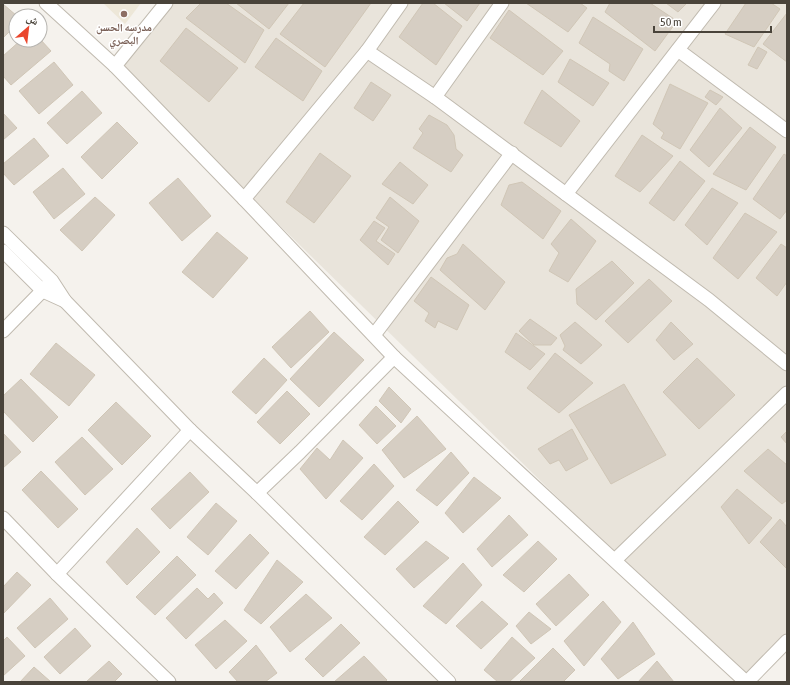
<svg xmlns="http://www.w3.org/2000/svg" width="790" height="685" viewBox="0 0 790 685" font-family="'Asap Condensed','Noto Naskh Arabic',sans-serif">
	<rect width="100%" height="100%" fill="#f5f2ed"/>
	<path fill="#e9e4db" d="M172 3H787V638L746 682 120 69Z"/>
	<path fill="#ede7d8" d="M103 3H141L125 24Z"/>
	<g fill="#d6cec3" stroke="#d0c6b6">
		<path d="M201 3H226L264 30 245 63 186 18Z"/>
		<path d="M236 3H289L269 29Z"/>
		<path d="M304 3H371L325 67 280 34Z"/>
		<path d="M423 3H433L462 26 436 65 399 37Z"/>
		<path d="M444 3H480L467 21Z"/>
		<path d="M526 3H580L587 8 568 32Z"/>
		<path d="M610 3H650L677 21 655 51 605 12Z"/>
		<path d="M666 3H687L678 12Z"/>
		<path d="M746 3H771L780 9 754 47 725 34Z"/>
		<path d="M3 4 17 16H16V25L3 38Z"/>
		<path d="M509 10 563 51 543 75 490 38Z"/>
		<path d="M787 13V62L763 44Z"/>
		<path d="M593 17 643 49 624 81 609 71 610 64 579 43Z"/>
		<path d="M186 28 238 68 209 102 160 61Z"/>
		<path d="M276 38 322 71 303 101 255 67Z"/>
		<path d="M40 39 51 51 11 85 3 76V56L21 40H40Z"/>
		<path d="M758 47 767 52 757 69 748 65Z"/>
		<path d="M570 59 609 83 593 106 558 82Z"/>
		<path d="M54 62 73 85 39 114 19 91Z"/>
		<path d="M371 82 391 95 373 121 354 108Z"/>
		<path d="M670 84 708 103 680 149 661 138 664 133 653 124Z"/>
		<path d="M542 90 580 121 561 147 524 123Z"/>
		<path d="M710 90 723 97 716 105 705 97Z"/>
		<path d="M82 91 102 113 67 144 47 123Z"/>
		<path d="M720 108 742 128 709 167 690 150Z"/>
		<path d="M3 113 17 128 3 140Z"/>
		<path d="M429 115 447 125 454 135 456 149 463 155 451 172 413 148 423 133 419 129Z"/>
		<path d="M117 122 138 143 102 179 81 157Z"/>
		<path d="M750 127 776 147 746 190 713 174Z"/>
		<path d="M642 135 673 156 640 192 615 176Z"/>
		<path d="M34 138 49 156 14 185 3 173V164Z"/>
		<path d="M320 153 351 176 314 223 286 202Z"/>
		<path d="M784 154 787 156V210L780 219 753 199Z"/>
		<path d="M680 161 705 181 674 221 649 203Z"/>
		<path d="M400 162 428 185 413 204 382 184Z"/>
		<path d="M63 168 85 194 54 219 33 192Z"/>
		<path d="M178 178 211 216 182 241 149 203Z"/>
		<path d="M522 182 561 211 543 239 501 205 509 185Z"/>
		<path d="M712 188 738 203 707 245 685 225Z"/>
		<path d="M95 197 115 215 82 251 60 230Z"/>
		<path d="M390 197 419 221 398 253 381 240 389 227 376 218Z"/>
		<path d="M745 213 777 232 738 279 713 258Z"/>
		<path d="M571 219 596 241 568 282 549 271 559 253 551 244Z"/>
		<path d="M374 221 385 228 376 241 395 254 388 265 360 240Z"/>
		<path d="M217 232 248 258 213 298 182 272Z"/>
		<path d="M463 244 505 282 485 310 440 270 447 258 457 254Z"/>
		<path d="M781 244 787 248V282L777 296 756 278Z"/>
		<path d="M612 261 634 283 596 320 577 304 576 289Z"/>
		<path d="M431 277 469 305 457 330 438 321 435 328 425 321 429 313 414 301Z"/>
		<path d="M649 279 672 301 628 343 605 321Z"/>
		<path d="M310 311 329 332 291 368 272 347Z"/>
		<path d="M530 319 557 338 551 345H534L519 331Z"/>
		<path d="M575 322 602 345 581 364 563 350 565 346 560 335Z"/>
		<path d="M671 322 693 344 674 360 656 340Z"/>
		<path d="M334 332 364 360 319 407 290 379Z"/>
		<path d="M516 333 545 354 530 370 505 352Z"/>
		<path d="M56 343 95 375 69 406 30 374Z"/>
		<path d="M555 353 593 383 559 413 527 388Z"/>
		<path d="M264 358 287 380 256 414 232 392Z"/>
		<path d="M697 358 735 395 699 429 663 392Z"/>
		<path d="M21 379 58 417 33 442 3 411V396Z"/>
		<path d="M624 384 666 455 611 484 569 415Z"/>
		<path d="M389 387 411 409 401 423 379 401Z"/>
		<path d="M287 391 310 414 280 444 257 422Z"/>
		<path d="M116 402 151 436 122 465 88 430Z"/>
		<path d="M376 406 396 426 377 444 359 425Z"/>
		<path d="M417 416 446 449 404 478 382 450Z"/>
		<path d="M572 429 588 459 566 471 559 460 550 464 538 449Z"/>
		<path d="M787 431V444L781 437Z"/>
		<path d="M3 433 21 452 3 468Z"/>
		<path d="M82 437 113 469 85 495 55 462Z"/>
		<path d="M343 440 363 458 326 499 300 469 317 448 330 460Z"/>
		<path d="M768 449 787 465V500L782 504 744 471Z"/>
		<path d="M451 452 469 473 437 506 416 490Z"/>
		<path d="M374 464 394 486 362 520 340 501Z"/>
		<path d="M41 471 78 509 58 528 22 490Z"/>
		<path d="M190 472 209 492 170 529 151 509Z"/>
		<path d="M474 477 501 498 463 533 445 513Z"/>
		<path d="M737 489 772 518 749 544 721 507Z"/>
		<path d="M398 501 419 522 385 555 364 537Z"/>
		<path d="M216 503 237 521 208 555 187 537Z"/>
		<path d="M509 515 528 535 492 567 477 549Z"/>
		<path d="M780 519 787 527V569L760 542Z"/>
		<path d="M137 528 160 552 127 585 106 562Z"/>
		<path d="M250 534 269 553 236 589 215 571Z"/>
		<path d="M426 541 449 558 414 588 396 569Z"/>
		<path d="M538 541 557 559 524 592 503 575Z"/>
		<path d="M177 556 196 575 155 615 136 597Z"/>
		<path d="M277 560 303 582 261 624 244 610Z"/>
		<path d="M463 563 482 585 446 624 423 606Z"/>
		<path d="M17 572 31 585 3 614V587Z"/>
		<path d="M569 574 589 595 556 626 536 604Z"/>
		<path d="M197 588 208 599 214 593 223 603 186 639 166 618Z"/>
		<path d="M306 594 332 618 290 652 270 627Z"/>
		<path d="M50 598 68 619 35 648 17 628Z"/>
		<path d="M482 601 508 624 481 649 456 626Z"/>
		<path d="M603 601 621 622 584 666 564 641Z"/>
		<path d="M529 612 551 629 531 644 516 626Z"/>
		<path d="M225 620 247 641 216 669 195 645Z"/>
		<path d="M633 622 655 654 618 679 601 659Z"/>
		<path d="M341 624 360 643 323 677 305 659Z"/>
		<path d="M75 628 91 646 60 674 44 657Z"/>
		<path d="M7 637 25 656 3 676V641Z"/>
		<path d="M512 637 535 658 509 682H498L484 670Z"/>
		<path d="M256 645 277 673 265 682H238L229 672Z"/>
		<path d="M553 648 575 670 563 682H519Z"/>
		<path d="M364 656 387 680 385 682H334Z"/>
		<path d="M109 661 122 674 114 682H86Z"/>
		<path d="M657 661 674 682H638Z"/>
		<path d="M34 667 51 682H20Z"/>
	</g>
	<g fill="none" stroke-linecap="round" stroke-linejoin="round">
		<defs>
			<g id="street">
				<path d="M46 3 115 66 166 3"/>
				<path d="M502 3 435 97 709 300 787 364"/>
				<path d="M678 50 787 131"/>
				<path d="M367 51 435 97"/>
				<path d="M115 66 244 199 394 357"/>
				<path d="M566 194 714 3"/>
				<path d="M244 199 367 51 401 3"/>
				<path d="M3 233 52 281 65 301 190 430 257 493 449 682"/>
				<path d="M3 251 43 291 65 301"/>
				<path d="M3 331 48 285"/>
				<path d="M374 335 512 153"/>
				<path d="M257 493 300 452 394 357 746 682"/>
				<path d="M3 518 57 574 169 682"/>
				<path d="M615 560 787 393"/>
				<path d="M57 574 190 430"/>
				<path d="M747 682 787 641"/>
			</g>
		</defs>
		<use href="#street" stroke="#c0baaf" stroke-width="15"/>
		<use href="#street" stroke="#fff" stroke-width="13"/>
	</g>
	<circle fill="#8d6e63" stroke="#fff" stroke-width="1.5" cx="124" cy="14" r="4"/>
	<g text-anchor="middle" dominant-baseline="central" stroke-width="3" stroke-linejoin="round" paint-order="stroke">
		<g font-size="11" font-weight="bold" fill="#785e54" stroke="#fff">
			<text x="124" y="27">مدرسه الحسن<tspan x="124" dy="13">البصري</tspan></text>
		</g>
	</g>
	<rect width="790" height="685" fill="none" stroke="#49433a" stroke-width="8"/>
	<g transform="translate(28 28) rotate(28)"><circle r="19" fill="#ffffff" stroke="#b6b4b0"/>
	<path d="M0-3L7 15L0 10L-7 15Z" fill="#ea472e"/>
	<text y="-6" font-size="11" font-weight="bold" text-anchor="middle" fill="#49433a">ش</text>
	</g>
	<path d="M654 26v6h117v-6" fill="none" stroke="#49433a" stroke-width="2"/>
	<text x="660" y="26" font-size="12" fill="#49433a" stroke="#ffffff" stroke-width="3" paint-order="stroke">50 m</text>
</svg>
